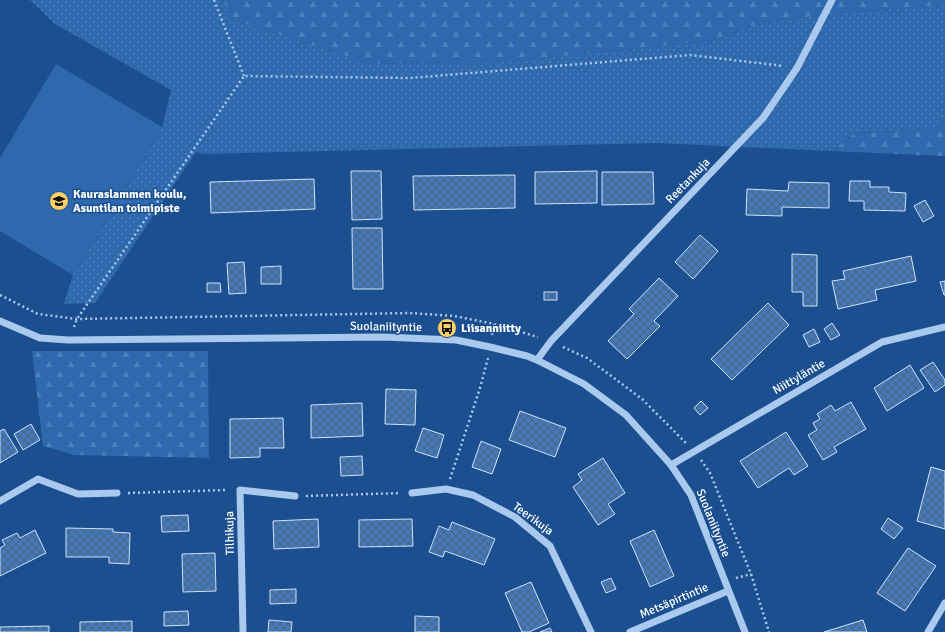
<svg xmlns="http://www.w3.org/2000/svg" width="945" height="632" viewBox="0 0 945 632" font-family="Signika,sans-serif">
	<defs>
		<pattern id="grass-dots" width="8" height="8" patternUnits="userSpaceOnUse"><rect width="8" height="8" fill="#2e69ad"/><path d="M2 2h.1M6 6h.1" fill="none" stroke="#4d80b9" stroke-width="1.8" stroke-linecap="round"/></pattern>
		<pattern id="forest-firs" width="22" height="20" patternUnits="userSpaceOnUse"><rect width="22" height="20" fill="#2e69ad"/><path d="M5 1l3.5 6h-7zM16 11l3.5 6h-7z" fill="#4d80b9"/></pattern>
		<pattern id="building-cross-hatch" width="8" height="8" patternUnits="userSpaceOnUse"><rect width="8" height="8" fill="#4478b7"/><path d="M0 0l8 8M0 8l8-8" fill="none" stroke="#486282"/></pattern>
	</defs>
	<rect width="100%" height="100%" fill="#1b4f8f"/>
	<path fill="url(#grass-dots)" d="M30 0H223L233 20 372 64 513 61 711 41 761 22 841 13 945 5V101L938 129 855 133 832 151 657 143 203 154 196 152 95 303 64 304 73 275 162 127 171 90 55 24Z"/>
	<g fill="url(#forest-firs)">
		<path d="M223 0H945V5L841 13 761 22 711 41 513 61 372 64 233 20Z"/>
		<path d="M945 101V156L832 151 855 133 938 129Z"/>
		<path d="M32 351H208L209 458 74 455 43 446Z"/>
	</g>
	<path fill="#2e69ad" d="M56 64 162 127 73 275 0 231V158Z"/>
	<g fill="url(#building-cross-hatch)" stroke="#cfe3fa">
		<path d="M351 171H381L382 219 352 220Z"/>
		<path d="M597 171V203L535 204V172Z"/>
		<path d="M602 172H653L654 204 602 205Z"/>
		<path d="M515 175V208L414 210 413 176Z"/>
		<path d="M314 179 315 209 211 213 210 182Z"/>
		<path d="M850 181H870V187H889V192L906 193 905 211 864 210V201H849Z"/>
		<path d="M789 182 829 183V208L782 207V216L746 215 747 189 788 191Z"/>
		<path d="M925 200 934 216 923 222 914 206Z"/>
		<path d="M352 228H382L383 289H353Z"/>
		<path d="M700 235 718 251 693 279 675 262Z"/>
		<path d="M792 254 817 255V306H803V292H792Z"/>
		<path d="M911 256 916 281 875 290 877 300 838 309 832 281 845 279 843 271Z"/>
		<path d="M244 262 246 293 229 294 227 263Z"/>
		<path d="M281 266V284H261V267Z"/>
		<path d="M659 278 678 296 654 321 660 326 627 359 608 341 634 314 629 309Z"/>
		<path d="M945 281V295H944L940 282Z"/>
		<path d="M207 283H220L221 292H207Z"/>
		<rect x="544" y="292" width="13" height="8"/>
		<path d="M768 303 789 325 732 380 711 359Z"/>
		<path d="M832 323 840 335 831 340 824 329Z"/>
		<path d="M814 329 820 342 809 347 803 335Z"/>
		<path d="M933 362 945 380V385L935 392 920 370Z"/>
		<path d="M910 365 924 388 887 411 874 388Z"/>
		<path d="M386 389 416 390 415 425 385 424Z"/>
		<path d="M701 401 708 408 700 415 694 408Z"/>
		<path d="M851 402 866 429 834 447 837 452 823 460 808 435 817 430 813 423 820 419 817 414 831 405 835 411Z"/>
		<path d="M362 403 363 436 311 438V405Z"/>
		<path d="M520 411 566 428 555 457 509 440Z"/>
		<path d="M283 418 284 448H260V457L230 458V419Z"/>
		<path d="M31 424 40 440 23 450 14 434Z"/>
		<path d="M423 428 444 435 437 458 415 451Z"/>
		<path d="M4 429 18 452 0 463V431Z"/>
		<path d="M786 432 808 466 794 475 789 468 758 488 740 461Z"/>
		<path d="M481 441 501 449 492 474 472 467Z"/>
		<path d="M362 456 363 475 341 476 340 457Z"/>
		<path d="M603 458 625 493 608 504 615 514 598 525 573 487 582 480 578 474Z"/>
		<path d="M931 467 945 471V529L917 521Z"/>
		<path d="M188 515 189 531 162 532 161 516Z"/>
		<path d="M888 518 903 528 894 539 881 529Z"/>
		<path d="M318 519 319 547 274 549 273 521Z"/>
		<path d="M412 519 413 546 359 547V520Z"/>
		<path d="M452 522 495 539 484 565 445 551 443 557 429 552 439 526 449 530Z"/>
		<path d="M66 528 113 529V532L130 533 129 564 109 563V557H66Z"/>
		<path d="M35 530 46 553 0 576V548L5 545 2 540 17 533 20 538Z"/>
		<path d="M654 530 674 576 650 587 630 541Z"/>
		<path d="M908 548 936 566 905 611 877 593Z"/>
		<path d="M215 553 216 591 183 592 182 554Z"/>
		<path d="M611 578 616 589 606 593 601 582Z"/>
		<path d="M531 582 549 623 529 632H522L505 593Z"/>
		<path d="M296 589V603L270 604V590Z"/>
		<path d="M188 611 189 625 164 626V612Z"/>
		<path d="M415 616 439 617V632H415Z"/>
		<path d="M269 620 292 622 291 632H268Z"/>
		<path d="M863 620 867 632H824Z"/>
		<path d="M132 621V632H80V622Z"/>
		<path d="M49 626V632H0V627Z"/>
		<path d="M550 628 552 632H540Z"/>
	</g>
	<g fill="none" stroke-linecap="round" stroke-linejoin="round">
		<g stroke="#a9c9ee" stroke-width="2.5" stroke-dasharray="2 3" stroke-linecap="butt">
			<path d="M214 0 244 76"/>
			<path d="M0 295 38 314 77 319 410 313 454 316 494 324 538 337"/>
			<path d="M74 327 77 319 244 76 410 78 690 55 784 66"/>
			<path d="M492 335 494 324"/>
			<path d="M563 347 587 358 642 399 686 443"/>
			<path d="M701 460 710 473 751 574 769 632"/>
			<path d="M450 479 480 388 488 358"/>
			<path d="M128 493 227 490"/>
			<path d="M306 496 401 493"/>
			<path d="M736 578 751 574"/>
		</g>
		<g stroke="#a9c9ee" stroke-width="7">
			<path d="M0 321 40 338 68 340 382 337 456 340 490 347 527 356 537 360 584 384 626 415 671 465 691 495 745 632"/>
			<path d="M537 360 551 341 763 118 797 68 832 0"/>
			<path d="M671 465 882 342 945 327"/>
			<path d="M412 493 446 489 473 495 515 517 550 546 591 632"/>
			<path d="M0 501 38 479 78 494 117 493"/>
			<path d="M243 632 240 490 295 496"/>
			<path d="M630 632 728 591"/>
			<path d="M928 632 945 603"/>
		</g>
	</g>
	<defs>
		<symbol id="school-disc" viewBox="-11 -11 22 22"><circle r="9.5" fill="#ffd166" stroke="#1b4f8f"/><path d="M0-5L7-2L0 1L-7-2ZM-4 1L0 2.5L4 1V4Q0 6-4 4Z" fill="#111"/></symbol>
		<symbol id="bus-disc" viewBox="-11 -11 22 22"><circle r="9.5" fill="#ffd166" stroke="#1b4f8f"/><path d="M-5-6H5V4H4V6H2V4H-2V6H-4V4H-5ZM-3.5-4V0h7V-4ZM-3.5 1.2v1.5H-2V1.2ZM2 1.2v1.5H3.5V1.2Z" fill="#111"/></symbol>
	</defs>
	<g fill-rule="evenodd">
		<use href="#school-disc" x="48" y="190" width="22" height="22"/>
		<use href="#bus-disc" x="436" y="317" width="22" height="22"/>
	</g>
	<g text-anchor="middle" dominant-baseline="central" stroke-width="3" stroke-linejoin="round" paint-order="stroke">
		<g font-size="12" fill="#fff" stroke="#1b4f8f">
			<text transform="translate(688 181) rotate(-46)">Reetankuja</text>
			<text transform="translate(386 327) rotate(1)">Suolaniityntie</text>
			<text transform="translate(799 377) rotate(-30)">Niittyläntie</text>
			<text transform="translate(533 519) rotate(36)">Teerikuja</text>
			<text transform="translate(713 523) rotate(68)">Suolaniityntie</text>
			<text transform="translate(230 533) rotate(-91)">Tilhikuja</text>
			<text transform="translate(674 601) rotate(-23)">Metsäpirtintie</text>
		</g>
		<g font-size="12" font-weight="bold" fill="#fff" stroke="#1b4f8f" text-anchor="start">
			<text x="73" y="194">Kauraslammen koulu,<tspan x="73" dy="14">Asuntilan toimipiste</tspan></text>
			<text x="461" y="328">Liisanniitty</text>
		</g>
	</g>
</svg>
